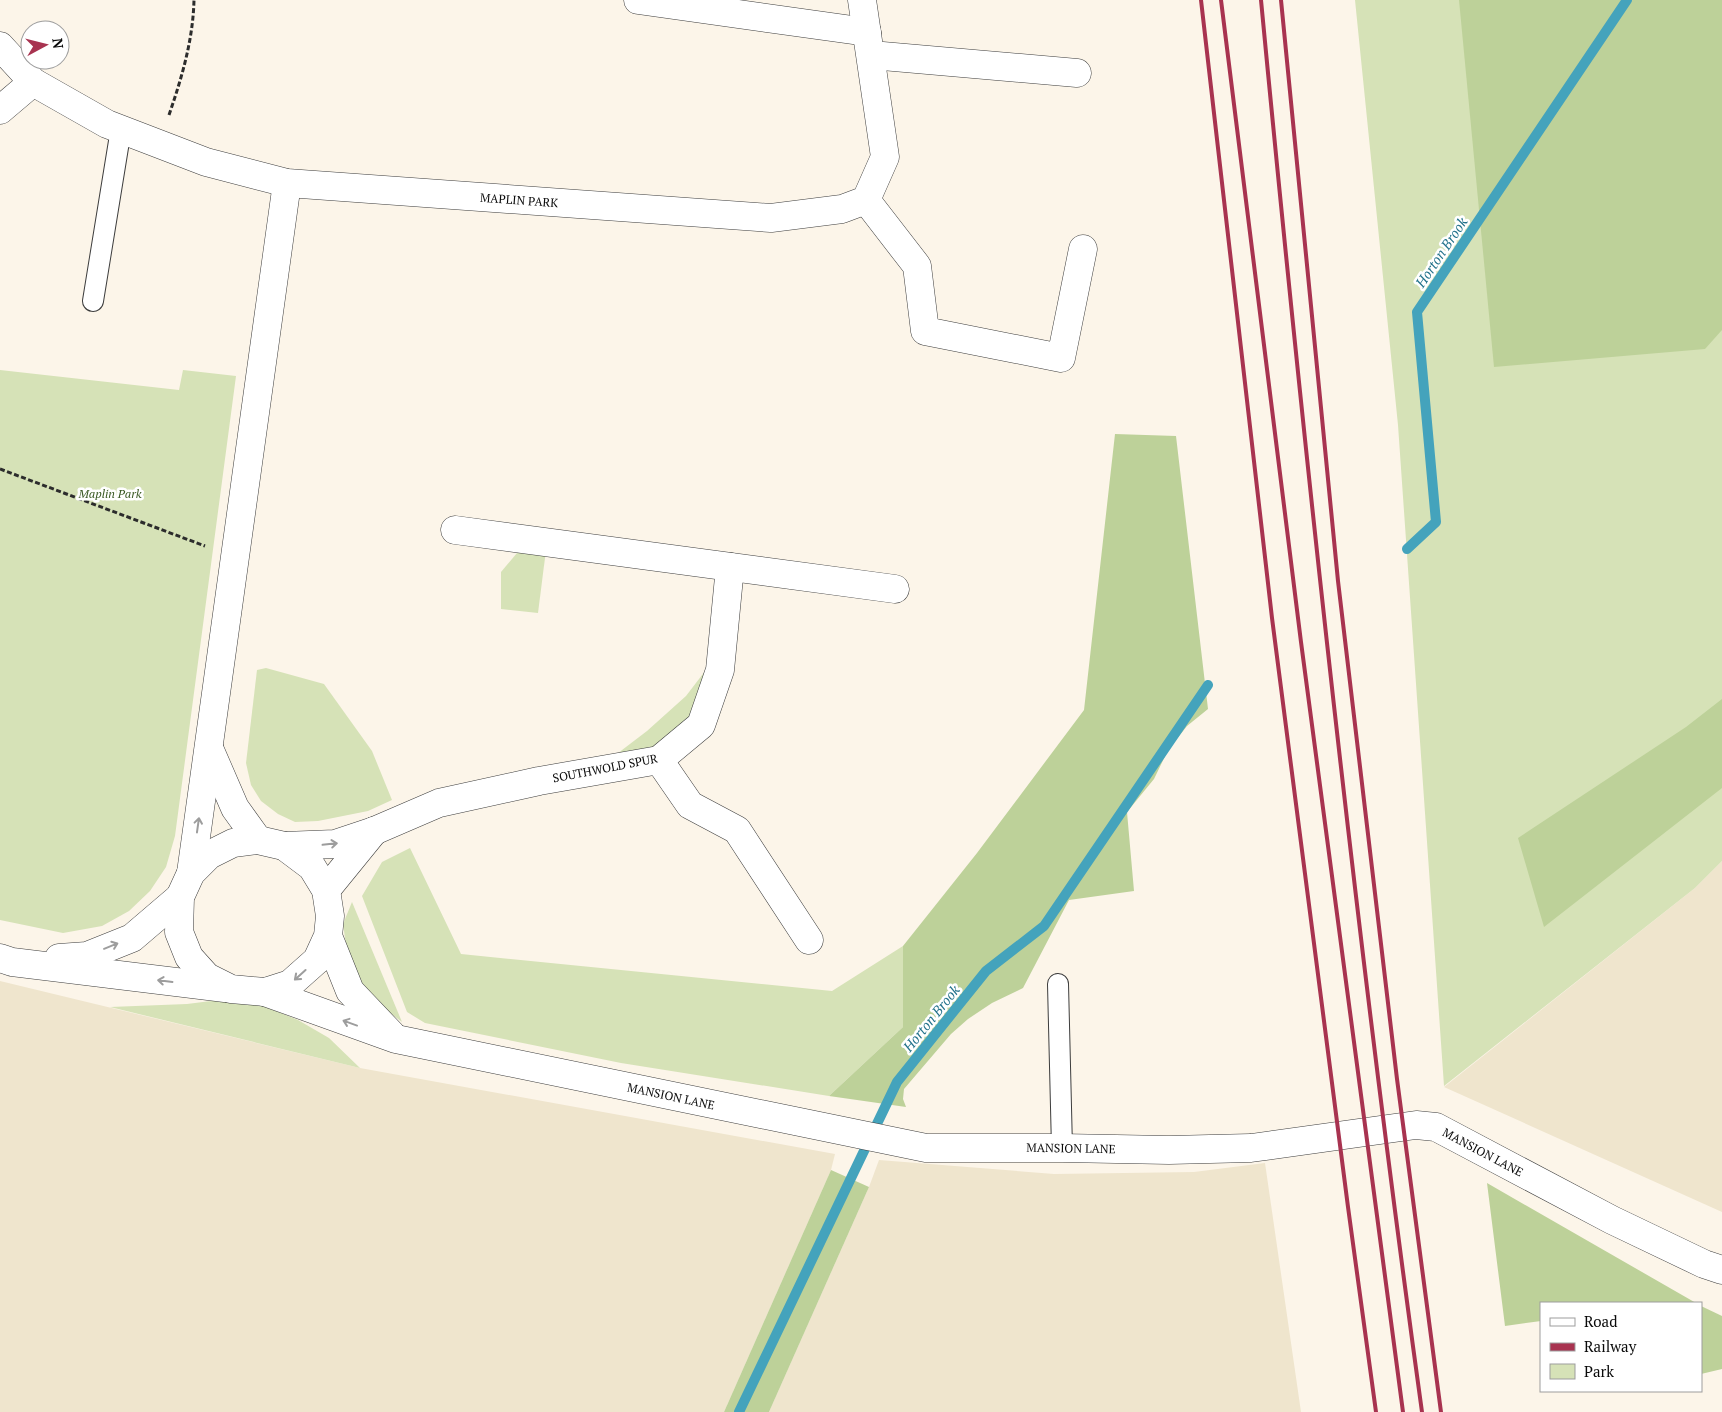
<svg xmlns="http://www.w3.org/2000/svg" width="1722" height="1412" viewBox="0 0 1722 1412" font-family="'PT Serif',serif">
	<rect width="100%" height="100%" fill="#fcf5e9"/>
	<g fill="#efe5cd">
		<path d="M1722 861V1212L1444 1087 1695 888Z"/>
		<path d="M0 981 360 1068 835 1154 831 1170 724 1412H0Z"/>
		<path d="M879 1160 1054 1174 1194 1172 1265 1163 1301 1412H769L869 1187Z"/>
	</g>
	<g fill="#d6e2b7">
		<path d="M1355 0H1722V861L1695 888 1444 1086 1398 425Z"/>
		<path d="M0 370 179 390 183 370 236 376 175 836 166 867 150 891 129 911 102 926 63 933 0 920Z"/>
		<path d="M546 550 538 613 501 609V572L517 553Z"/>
		<path d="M712 662 704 700 673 743 605 763 647 731 686 696Z"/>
		<path d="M266 668 324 684 372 751 392 800 368 811 318 821 295 822 278 814 261 801 251 785 246 763 257 670Z"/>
		<path d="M410 848 461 954 832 991 903 946V1027L829 1096 621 1063 425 1023 407 1012 362 896 382 862Z"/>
		<path d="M352 902 402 1022 377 1003 356 977 346 945 343 924Z"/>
		<path d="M227 999 259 1004 298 1020 329 1038 360 1068 110 1007 187 1004Z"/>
	</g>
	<g fill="#bdd199">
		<path d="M1459 0H1722V330L1705 349 1494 367Z"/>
		<path d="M1115 434 1176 436 1208 709 1187 726 1168 750 1154 779 1127 812 1134 891 1069 900 1023 988 992 1003 968 1019 951 1034 904 1089 903 1099 906 1107 829 1096 903 1027V946L977 853 1084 710Z"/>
		<path d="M1722 699V788L1544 927 1518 838 1686 727Z"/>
		<path d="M831 1170 869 1187 769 1412H724Z"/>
		<path d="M1487 1183 1696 1303H1541V1321L1505 1326Z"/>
		<path d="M1701 1306 1722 1316V1369L1701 1374Z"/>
	</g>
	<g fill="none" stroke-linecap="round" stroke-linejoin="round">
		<g stroke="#44a3bc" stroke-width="10">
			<path d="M1407 549 1436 522 1417 312 1627 0"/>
			<path d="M739 1412 897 1082 986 971 1044 926 1208 685"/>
		</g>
		<defs>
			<g id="lane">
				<path d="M93 301 121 129"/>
				<path d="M1058 984 1062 1148"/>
			</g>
			<g id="street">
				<path d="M638 0 867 32"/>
				<path d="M0 46 33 82 107 124 206 162 287 183 771 218 842 209 866 200 885 157 862 0"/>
				<path d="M871 55 1077 73"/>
				<path d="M0 110 33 82"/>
				<path d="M866 200 917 266 925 331 1061 358 1083 249"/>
				<path d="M455 530 895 589"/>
				<path d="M209 748 235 808 258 840"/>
				<path d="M659 760 690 805 737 830 809 940"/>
				<path d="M284 846 335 844 374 831 439 803 539 781 659 760 701 725 720 670 730 567"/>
				<path d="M191 873 287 183"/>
				<path d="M326 890 374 831"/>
				<path d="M328 936 317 960 290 984 265 992 231 989 207 977 189 957 179 932 180 897 191 873 209 855 233 843 258 840 284 846 312 867 326 890 330 916 328 936 350 991 391 1034"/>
				<path d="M0 958 12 962 225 988"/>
				<path d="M59 958 87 956 132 938 180 897"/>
				<path d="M265 992 396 1039 926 1148H1062L1169 1150 1251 1148 1416 1125 1436 1127 1612 1220 1704 1264 1722 1270"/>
			</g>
		</defs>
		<use href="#lane" stroke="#3d3d3d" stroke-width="22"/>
		<use href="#street" stroke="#3d3d3d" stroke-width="29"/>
		<g stroke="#2c2c2c" stroke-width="3" stroke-dasharray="5 2.5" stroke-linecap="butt">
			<path d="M169 115C182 77 193 40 194 0"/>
			<path d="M0 469 205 546"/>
		</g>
		<use href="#lane" stroke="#fff" stroke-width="20"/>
		<use href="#street" stroke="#fff" stroke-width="28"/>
		<g stroke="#a83350" stroke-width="4">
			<path d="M1201 0 1272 618 1348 1207 1376 1412"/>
			<path d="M1221 0 1301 642 1403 1412"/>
			<path d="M1261 0C1306 472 1357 943 1422 1412"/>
			<path d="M1281 0 1338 581 1397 1079 1441 1412"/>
		</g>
	</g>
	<defs><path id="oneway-shaft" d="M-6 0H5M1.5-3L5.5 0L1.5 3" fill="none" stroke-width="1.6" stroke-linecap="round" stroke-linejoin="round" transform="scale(1.25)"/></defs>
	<g stroke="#9d9d9d">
		<use href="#oneway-shaft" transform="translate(198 825) rotate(-82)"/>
		<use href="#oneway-shaft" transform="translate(330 844) rotate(-6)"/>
		<use href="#oneway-shaft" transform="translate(111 946) rotate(-22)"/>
		<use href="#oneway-shaft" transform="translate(300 975) rotate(138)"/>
		<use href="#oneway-shaft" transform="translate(165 981) rotate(-173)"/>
		<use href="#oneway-shaft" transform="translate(350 1023) rotate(-160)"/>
	</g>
	<g text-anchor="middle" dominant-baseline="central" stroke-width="5" stroke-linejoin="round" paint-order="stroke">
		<g font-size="12" fill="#0a0a0a" stroke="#fff">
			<text transform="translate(519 200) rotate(4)">MAPLIN PARK</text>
			<text transform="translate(605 768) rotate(-11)">SOUTHWOLD SPUR</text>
			<text transform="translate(671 1096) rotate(12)">MANSION LANE</text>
			<text transform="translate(1071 1148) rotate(1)">MANSION LANE</text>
			<text transform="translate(1483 1152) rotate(28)">MANSION LANE</text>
		</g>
		<g font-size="12" font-style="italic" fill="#395823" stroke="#fff">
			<text x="110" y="493">Maplin Park</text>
		</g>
		<g font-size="14" font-style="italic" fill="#23728b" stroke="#fff">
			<text transform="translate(1441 252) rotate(-56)">Horton Brook</text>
			<text transform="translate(931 1018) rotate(-51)">Horton Brook</text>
		</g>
	</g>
	<rect x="1540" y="1302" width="162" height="90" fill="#ffffff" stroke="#9d9d9d"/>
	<rect x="1550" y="1318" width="25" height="8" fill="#ffffff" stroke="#9d9d9d"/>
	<text x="1584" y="1327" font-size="15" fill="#0a0a0a">Road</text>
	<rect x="1550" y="1343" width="25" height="8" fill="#a83350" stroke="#9d9d9d"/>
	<text x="1584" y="1352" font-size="15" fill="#0a0a0a">Railway</text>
	<rect x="1550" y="1364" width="25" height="15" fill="#d6e2b7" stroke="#9d9d9d"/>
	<text x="1584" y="1377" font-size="15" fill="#0a0a0a">Park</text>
	<g transform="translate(45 45) rotate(83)"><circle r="24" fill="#ffffff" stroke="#9d9d9d"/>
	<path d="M0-4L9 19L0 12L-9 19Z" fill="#a83350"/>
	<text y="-8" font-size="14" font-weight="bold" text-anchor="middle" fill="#0a0a0a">N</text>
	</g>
</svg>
